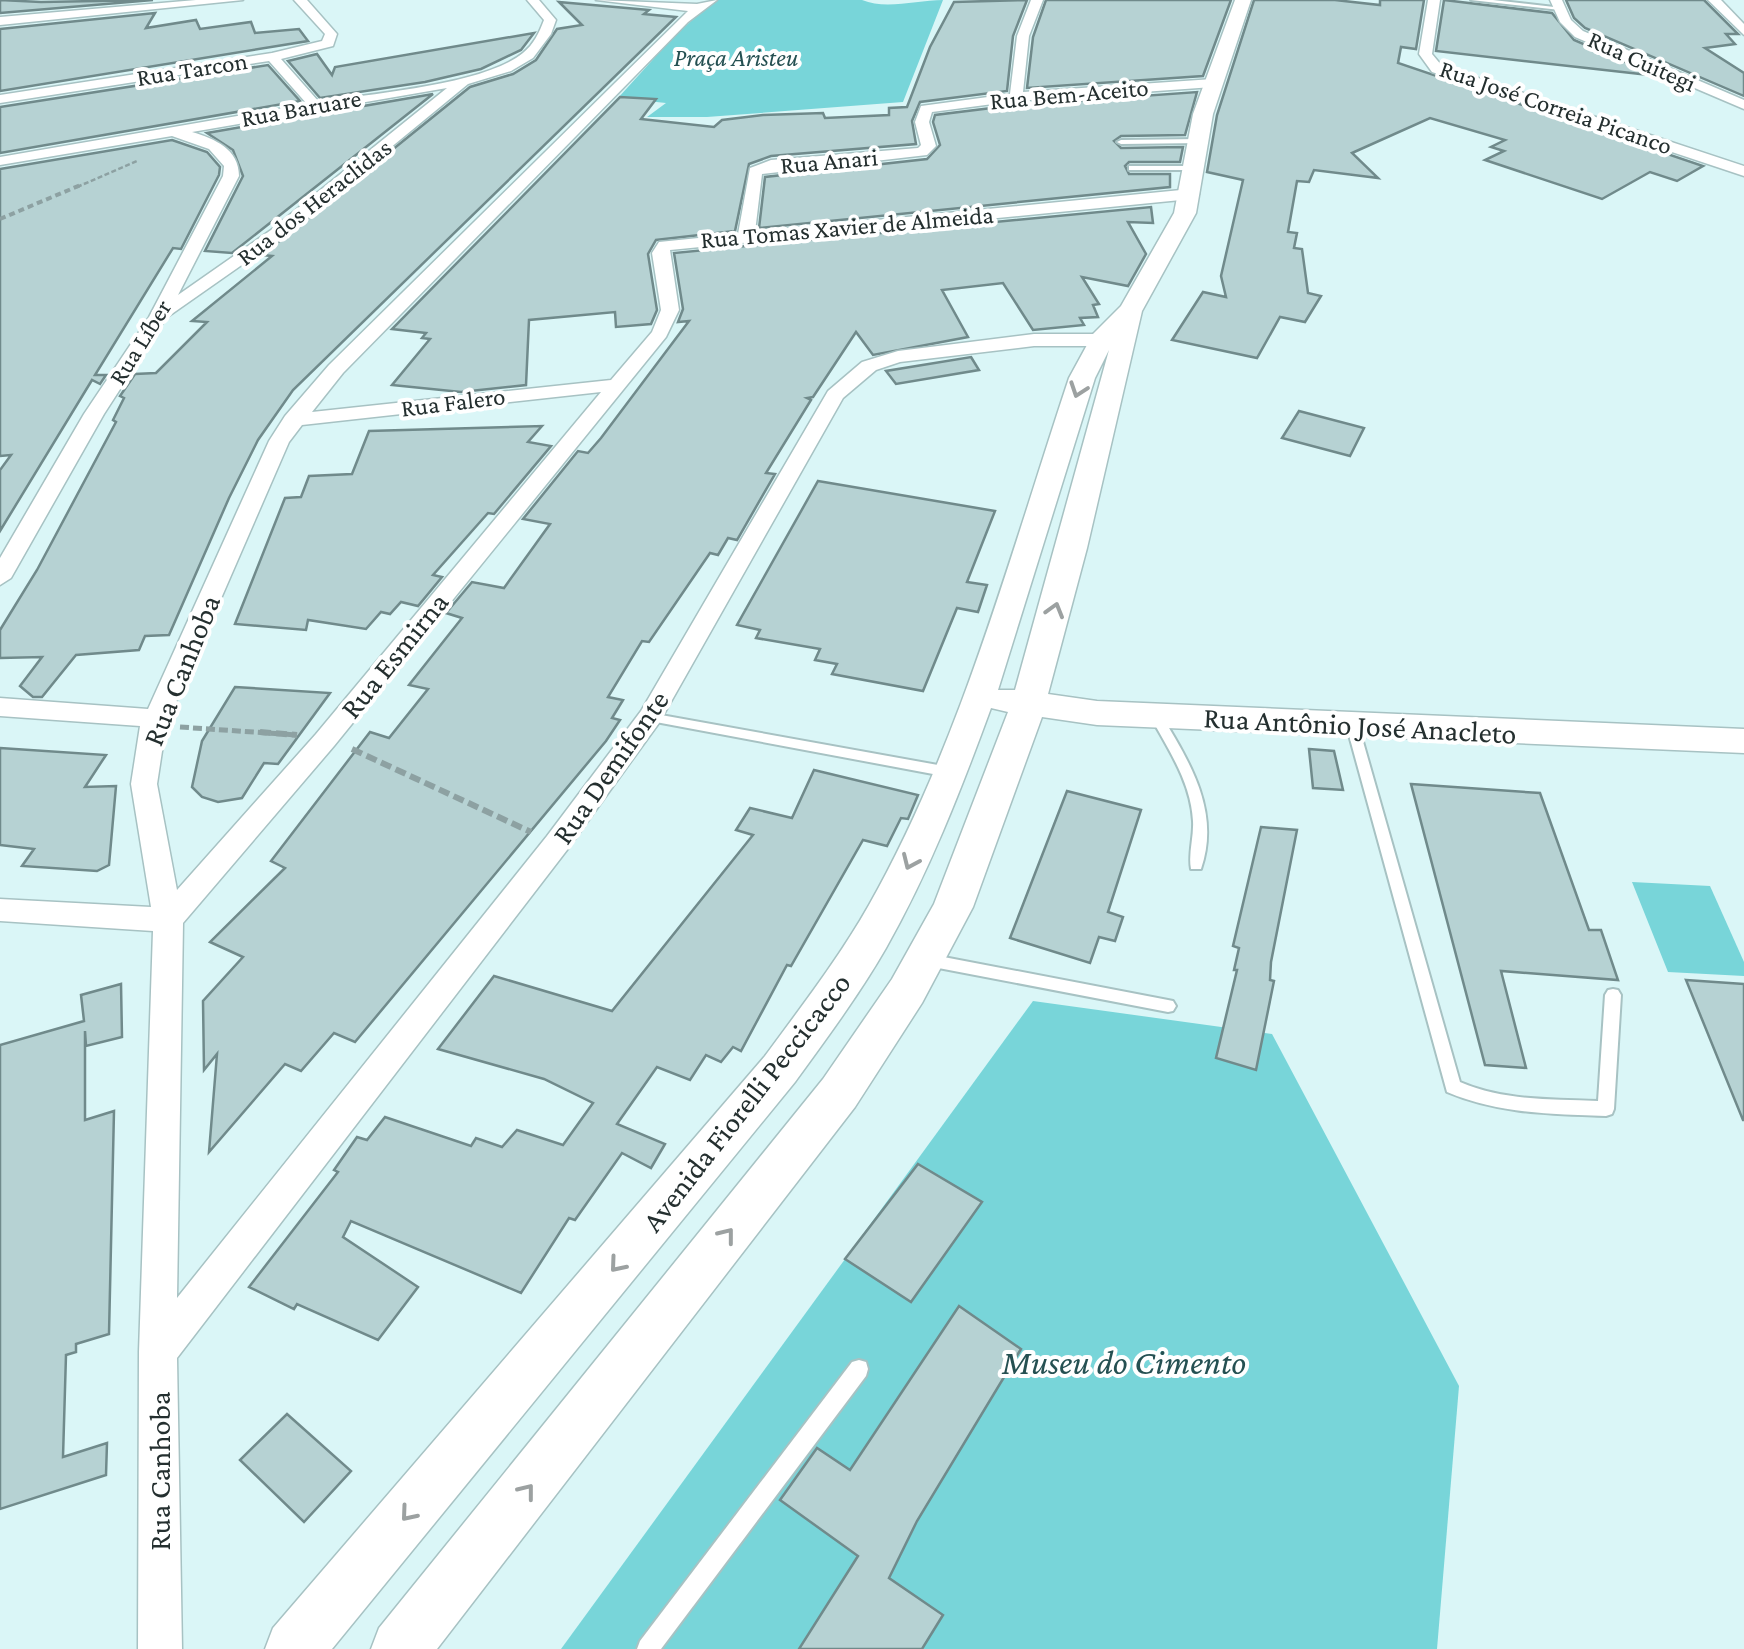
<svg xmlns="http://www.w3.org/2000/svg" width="1744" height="1649" viewBox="0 0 1744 1649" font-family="'Crimson Pro',serif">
	<rect width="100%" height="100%" fill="#daf6f7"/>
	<g fill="#78d5d9">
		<path d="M716 0H862C886 10 917 0 943 0L903 102 707 117H647L666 103 618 98 677 33Z"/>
		<path d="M1632 882 1710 886 1744 962V976L1668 972Z"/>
		<path d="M1033 1001 1272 1034 1459 1386 1437 1649H561Z"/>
	</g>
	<g fill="#b6d2d3" stroke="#708a8b" stroke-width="2.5">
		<path d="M0 0 41 2 153 0 0 13Z"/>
		<path d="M1027 0 1013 36 1007 91 920 102 912 121 916 144 771 156 749 164 735 231 656 240 648 254 657 310 651 324 616 327 615 312 529 320 526 385 461 392 392 385 430 339 422 338 426 333 392 329 620 97 656 99 641 119 714 127 722 120 763 115 823 113 825 118 889 115V108L907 107 930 47 954 2Z"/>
		<path d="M1046 0H1231L1203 76 1027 88 1033 37Z"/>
		<path d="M1254 0H1335L1380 5V0H1424L1416 49 1401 47 1398 63 1703 166 1677 181 1650 172 1602 199 1485 160 1504 151 1491 147 1505 140 1430 118 1352 153 1378 178 1314 170 1309 182 1297 181 1288 232 1297 233 1294 248 1302 249 1308 293 1321 296 1305 322 1280 317 1257 358 1172 340 1203 292 1226 297 1221 276 1243 180 1207 172 1217 115Z"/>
		<path d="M1444 0 1552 13 1574 40 1658 76 1436 51Z"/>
		<path d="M1566 0H1704L1738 34H1726L1735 44 1705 48 1744 73V96L1585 28 1574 18Z"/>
		<path d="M559 2 649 10 644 14 676 17 293 390 258 440 229 498 169 635 145 636 139 650 76 655 42 697H33L20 686 42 657 0 658V630L37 570 116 422 113 420 124 398 120 396 135 374 156 373 207 322 192 321 272 256 262 255 470 87 513 74 536 60 557 29 582 25Z"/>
		<path d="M155 13 146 28 196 20 200 29 251 22 255 33 299 29 308 41 0 91V29Z"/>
		<path d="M534 33 521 50 481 69 425 82 320 98 288 61 317 54 332 75 335 67Z"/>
		<path d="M268 65 300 101 0 153V107Z"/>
		<path d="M1197 92 1185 135 1121 136 1114 141 1121 148 1183 147 1180 162H1129L1125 166 1129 174H1170V187L759 228 765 177 927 159 940 145 933 122 935 115 1016 105Z"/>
		<path d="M433 94 232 253 205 251 243 176 233 150 207 133Z"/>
		<path d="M172 140 207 152 220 167 219 175 181 249 173 248 95 375H106L100 384 92 380 0 531V470L11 455 0 456V169Z"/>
		<path d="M1151 207 1153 223 1128 222 1146 254 1128 286 1082 277 1099 304 1093 305 1098 317 1080 318 1084 325 1033 330 1003 283 942 290 968 337 873 355 856 332 813 397 807 398 811 400 766 473 775 474 737 540 728 538 718 555 710 553 649 642 642 641 608 697 623 700 612 718 620 720 606 741 355 1042 334 1033 301 1071 285 1064 209 1152 217 1054 204 1070 203 1001 243 957 210 942 285 868 271 861 370 732 389 738 428 689 409 685 462 618 446 613 472 582 504 588 550 524 523 519 578 451 588 453 601 438 689 321 678 322 683 309 674 253Z"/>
		<path d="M971 357 979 370 896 384 886 371Z"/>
		<path d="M1299 411 1364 428 1350 456 1282 438Z"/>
		<path d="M542 426 528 442 551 446 494 514 488 513 433 575 442 577 418 606 401 602 390 614 381 612 366 629 308 620 306 630 235 624 285 498 301 497 309 476 352 474 369 431Z"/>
		<path d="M818 481 995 511 967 582 987 585 978 612 957 608 923 691 832 674 837 664 815 660 820 649 756 638 760 630 737 625Z"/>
		<path d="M235 687 330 693 278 764 264 763 242 798 218 802 202 797 192 787 202 741Z"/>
		<path d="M0 748 106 755 85 787 116 786 109 865 97 871 22 866 34 849 0 845Z"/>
		<path d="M1309 749 1334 751 1343 790 1313 788Z"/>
		<path d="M814 770 918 795 908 819 901 818 887 846 863 840 791 966 787 965 741 1051 733 1047 721 1062 706 1055 690 1080 657 1067 617 1124 665 1144 651 1168 622 1153 575 1220 569 1218 521 1293 351 1221 343 1237 418 1287 378 1340 297 1304 294 1309 249 1287 338 1172 334 1170 357 1137 367 1140 385 1117 471 1146 476 1138 502 1147 517 1130 563 1145 593 1103 544 1079 438 1049 494 976 612 1011 753 835 736 830 750 808 792 818Z"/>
		<path d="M1411 784 1540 793 1589 930H1601L1618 980 1501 971 1526 1068 1485 1065Z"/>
		<path d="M1067 791 1141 810 1108 912 1123 917 1115 941 1099 937 1090 963 1010 938Z"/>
		<path d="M1261 827 1297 830 1271 962 1270 980 1274 981 1256 1070 1216 1058 1237 970H1234L1239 948 1233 946Z"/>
		<path d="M1686 980 1744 984V1120H1743Z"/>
		<path d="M121 984 122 1037 86 1046 85 1031V1120L114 1111 109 1334 76 1344V1352L66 1355 63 1457 107 1443 106 1475 0 1509V1045L84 1021 81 995Z"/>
		<path d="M918 1164 982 1202 911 1302 845 1259Z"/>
		<path d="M959 1306 1021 1349 917 1521 889 1578 943 1615 922 1649H799L858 1556 780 1500 817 1448 850 1470Z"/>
		<path d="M287 1414 351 1471 304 1522 240 1460Z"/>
	</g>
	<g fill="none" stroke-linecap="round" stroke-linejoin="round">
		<defs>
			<g id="service">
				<path d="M1471 0H1493L1563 8 1560 10Z"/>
				<path d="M1199 139 1203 141 1202 143 1121 144 1117 142 1121 140Z"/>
				<path d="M1129 166H1195L1199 168 1195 170H1129Z"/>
				<path d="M1156 712 1160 713C1189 761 1221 811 1201 869H1191C1188 854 1194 837 1193 821 1191 782 1168 749 1150 716Z"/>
				<path d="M650 713 949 767 956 772 949 777 645 720 644 717 645 714Z"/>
				<path d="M1352 720 1358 724 1460 1082C1504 1101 1551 1099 1598 1101L1605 995 1608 990 1613 989 1618 990 1621 995 1614 1109 1612 1114 1606 1116C1551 1114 1499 1114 1447 1092L1346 724Z"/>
				<path d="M928 954 1168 1000 1173 1001 1176 1006 1173 1011 1168 1012 928 966 923 964 920 960 923 956Z"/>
				<path d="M859 1360 866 1362 868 1369 866 1376 661 1649H637L640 1641 852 1362Z"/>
			</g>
			<g id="minor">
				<path d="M196 0H243L0 25V17Z"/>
				<path d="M294 0H307L337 34 333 46 281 59 319 102C372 93 483 85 523 53 534 44 539 33 544 20L527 0H539L556 20 551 34 533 58 511 71 468 84 283 236 166 318 104 414 11 578 0 585V558L84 414 149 317 223 176 224 166 209 149 172 136 0 165V157L307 104 269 61 0 103V95L272 53 322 41 325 34ZM447 88 271 230 178 295 239 176C239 149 215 139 192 132Z"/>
				<path d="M596 0 697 4 717 0 688 22 343 373 312 412 611 380 652 332 661 310 652 253 659 242 738 234 750 168 771 160 918 148 921 145 915 122 921 106 1010 94 1017 36 1031 0H1043L1029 36 1023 92 1213 79 1220 83 1213 87 1016 101 932 112 929 122 936 146 927 155 762 174 755 232 1191 189 1199 194 1191 199 670 250 679 310 666 337 334 746 183 923 177 1298 547 836 641 711 828 391 862 362 898 351 1034 334H1125L1134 340 1125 346H1034L900 362 876 370 843 398 659 723 567 850 177 1358 182 1649H138L139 1352 153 931 0 921V899L151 907 131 784 140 726 0 716V698L148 709 269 441 285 416 329 365 688 11ZM601 392 316 734 177 890 157 784 166 725 289 442 302 425Z"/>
				<path d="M1428 0H1440L1432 54 1442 66 1744 166V176L1432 72 1419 54Z"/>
				<path d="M1550 0H1562L1571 20 1583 31 1744 100V109L1575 37 1560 22Z"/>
				<path d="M1708 0H1721L1744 24V35Z"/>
			</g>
			<path id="secondary" d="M1235 0H1251L1213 114 1196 213 1142 311 1087 548 1048 694 1097 701 1744 729V753L1097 725 1042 717 973 907 922 1003 855 1107 437 1649H371L379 1628 823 1079 892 979 934 904 1008 712 991 708C961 790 929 872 886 948 859 995 827 1038 795 1082L332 1649H265L273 1628 765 1056C801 1007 839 958 869 905 961 742 1010 555 1069 378L1093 334 1121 306 1174 213 1193 114ZM1109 350 1015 690H998L1095 378Z"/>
		</defs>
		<use href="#service" stroke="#a7c2c3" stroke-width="4"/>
		<use href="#minor" stroke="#a7c2c3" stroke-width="3"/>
		<use href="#secondary" stroke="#a7c2c3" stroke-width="3"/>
		<path stroke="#8da1a2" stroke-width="2.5" stroke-dasharray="5 2.5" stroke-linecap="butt" d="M77 187 137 161"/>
		<path stroke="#8da1a2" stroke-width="4" stroke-dasharray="6 4" stroke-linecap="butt" d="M0 219 83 184"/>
		<path stroke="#8da1a2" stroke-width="5" stroke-dasharray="9 4" stroke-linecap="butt" d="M180 727 297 735"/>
		<g stroke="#8da1a2" stroke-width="6" stroke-dasharray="11 5" stroke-linecap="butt">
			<path d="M260 732 297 735"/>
			<path d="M352 749 531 832"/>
		</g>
		<use href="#service" fill="#fff" fill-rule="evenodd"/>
		<use href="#minor" fill="#fff" fill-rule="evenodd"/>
		<use href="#secondary" fill="#fff" fill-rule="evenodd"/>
	</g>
	<defs><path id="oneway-chevron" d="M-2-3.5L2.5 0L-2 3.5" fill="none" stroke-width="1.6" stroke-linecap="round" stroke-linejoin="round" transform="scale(2.5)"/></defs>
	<g stroke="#9ca1a1">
		<use href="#oneway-chevron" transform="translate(1078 390) rotate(109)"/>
		<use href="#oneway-chevron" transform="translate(1055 610) rotate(-74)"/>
		<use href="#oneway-chevron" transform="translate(910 862) rotate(114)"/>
		<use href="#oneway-chevron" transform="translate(727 1235) rotate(-52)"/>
		<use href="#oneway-chevron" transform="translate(617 1265) rotate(130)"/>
		<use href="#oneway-chevron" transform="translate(527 1491) rotate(-52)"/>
		<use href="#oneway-chevron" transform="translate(408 1514) rotate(130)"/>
	</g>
	<g text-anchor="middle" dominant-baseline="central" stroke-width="8" stroke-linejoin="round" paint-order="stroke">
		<g font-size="25" font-style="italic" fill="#255052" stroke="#fff">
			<text x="736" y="57">Praça Aristeu</text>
		</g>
		<g font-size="25" fill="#242f2f" stroke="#fff">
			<text transform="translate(1642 61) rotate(24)">Rua Cuitegi</text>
			<text transform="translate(192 69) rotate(-9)">Rua Tarcon</text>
			<text transform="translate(1069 94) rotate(-5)">Rua Bem-Aceito</text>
			<text transform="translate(1556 107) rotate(19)">Rua José Correia Picanco</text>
			<text transform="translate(301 108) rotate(-10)">Rua Baruare</text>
			<text transform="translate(829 161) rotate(-5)">Rua Anari</text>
			<text transform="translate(314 202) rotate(-38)">Rua dos Heraclidas</text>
			<text transform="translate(847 227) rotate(-5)">Rua Tomas Xavier de Almeida</text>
			<text transform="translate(140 342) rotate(-58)">Rua Líber</text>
			<text transform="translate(453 402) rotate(-7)">Rua Falero</text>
		</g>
		<g font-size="30" fill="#242f2f" stroke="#fff">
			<text transform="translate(394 655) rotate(-51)">Rua Esmirna</text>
			<text transform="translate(181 670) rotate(-68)">Rua Canhoba</text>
			<text transform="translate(1360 725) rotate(3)">Rua Antônio José Anacleto</text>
			<text transform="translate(610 767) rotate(-55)">Rua Demifonte</text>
			<text transform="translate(746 1102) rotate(-52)">Avenida Fiorelli Peccicacco</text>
			<text transform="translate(159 1471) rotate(-90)">Rua Canhoba</text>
		</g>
		<g font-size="35" font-style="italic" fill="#255052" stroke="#fff">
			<text x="1124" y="1362">Museu do Cimento</text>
		</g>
	</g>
</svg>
